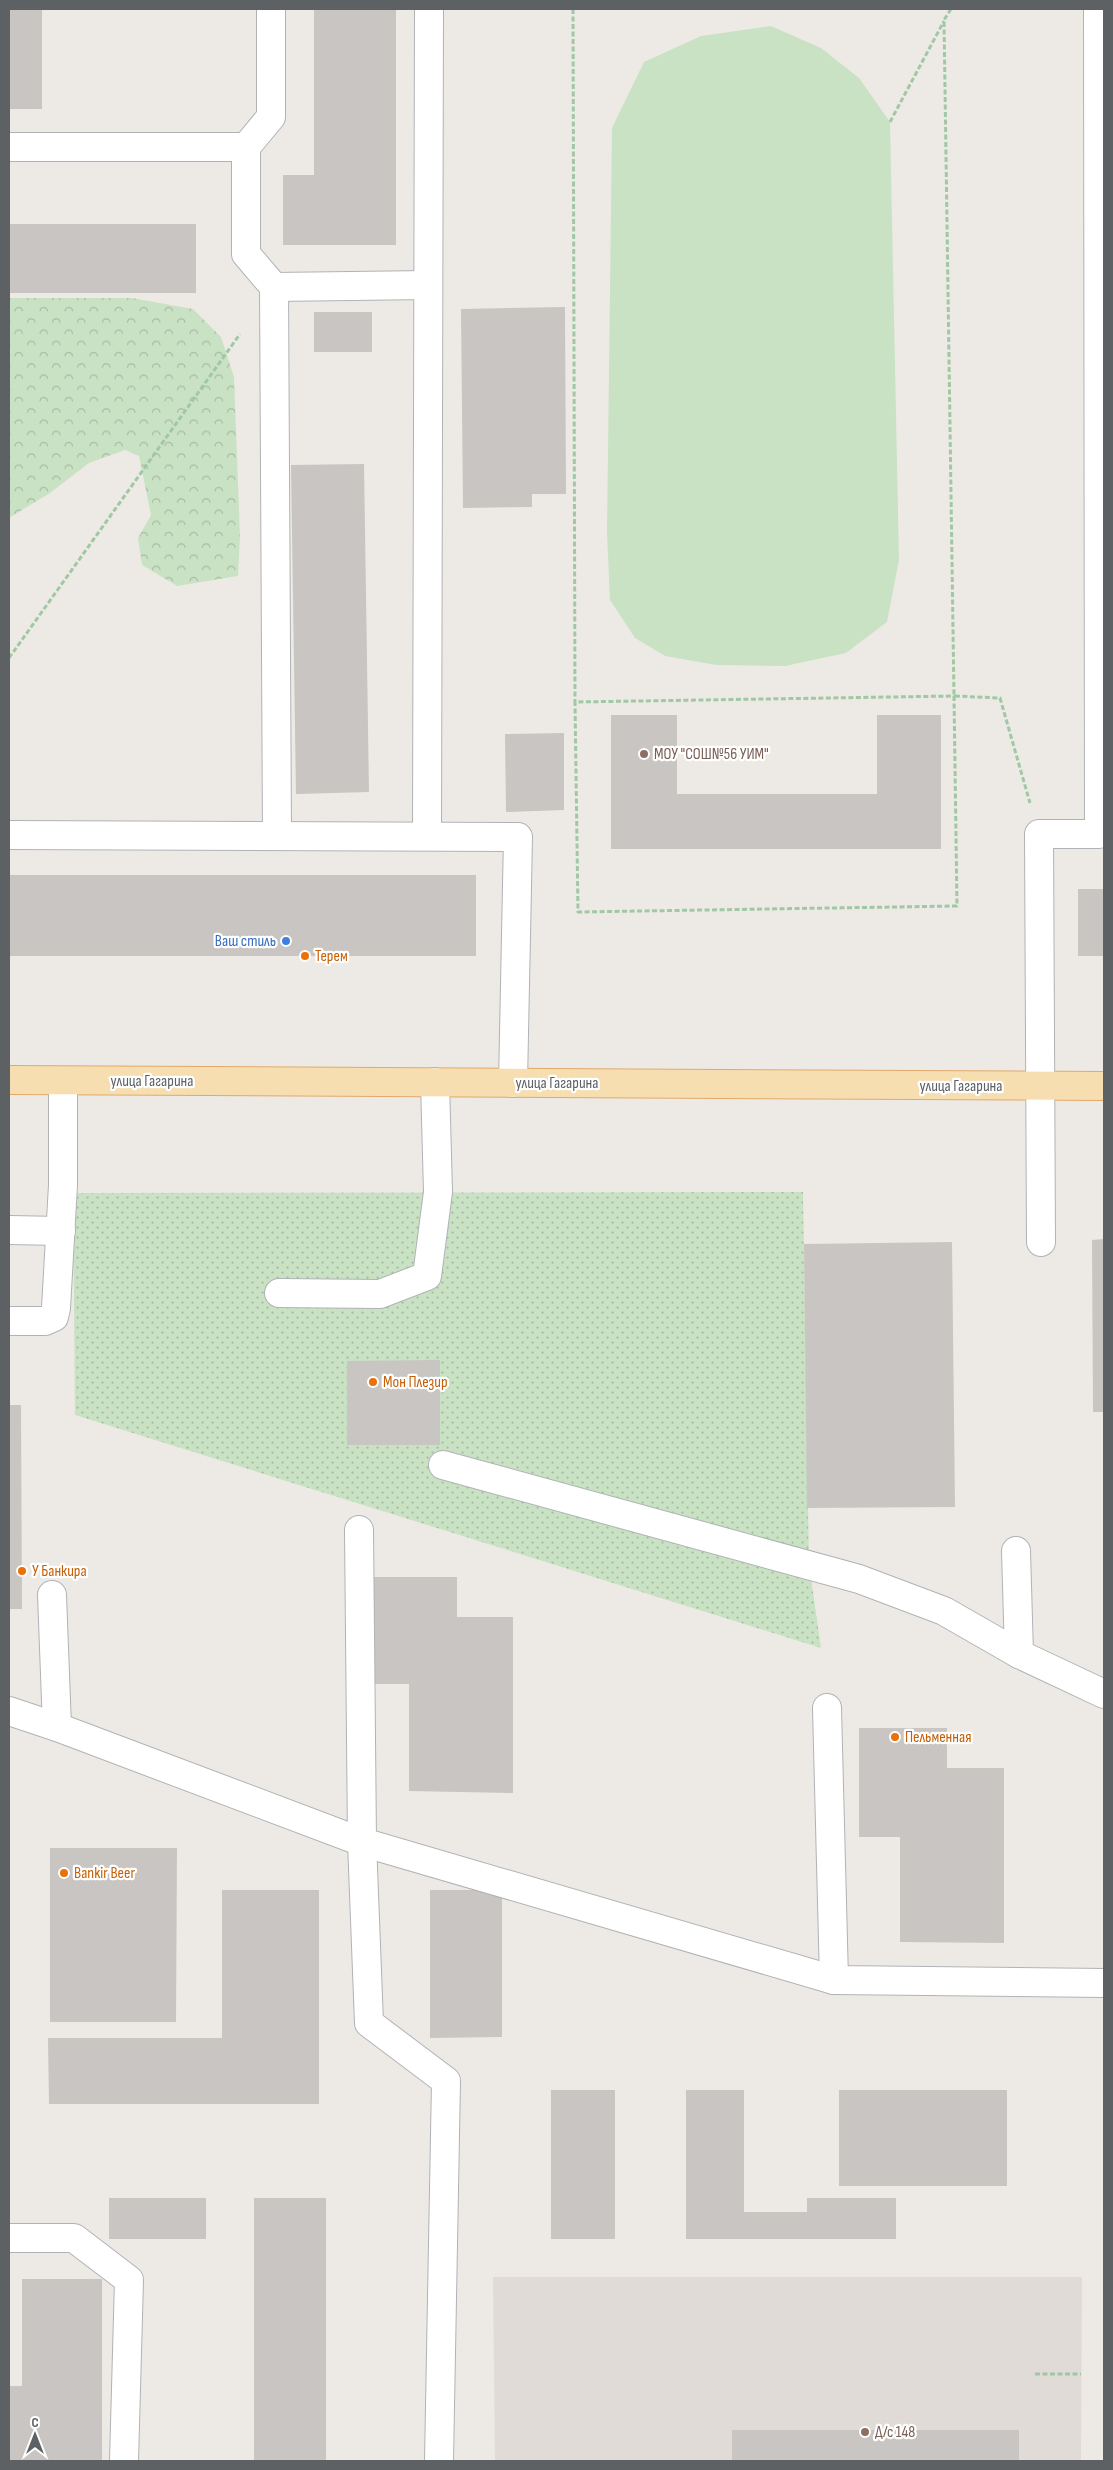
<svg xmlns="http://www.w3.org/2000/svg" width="1113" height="2470" viewBox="0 0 1113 2470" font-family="'Sofia Sans Condensed',sans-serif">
	<defs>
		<pattern id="grass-dots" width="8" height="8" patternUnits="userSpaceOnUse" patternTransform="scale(1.25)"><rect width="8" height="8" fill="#cae2c4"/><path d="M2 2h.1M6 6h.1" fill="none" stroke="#a7bba3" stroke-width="1.8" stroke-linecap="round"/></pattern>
		<pattern id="forest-crowns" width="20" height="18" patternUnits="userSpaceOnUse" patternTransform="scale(1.25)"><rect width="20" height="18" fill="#cae2c4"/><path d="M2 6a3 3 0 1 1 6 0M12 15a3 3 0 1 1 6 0" fill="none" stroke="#a7bba3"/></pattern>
	</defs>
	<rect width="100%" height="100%" fill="#edeae5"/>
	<path fill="#e0dbd6" d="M493 2277H1082L1081 2461H495Z"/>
	<path fill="url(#grass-dots)" d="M803 1192 809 1564 821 1648 75 1415 73 1193Z"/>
	<path fill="url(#forest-crowns)" d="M9 298H132L193 309 221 337 234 377 240 536 238 576 177 586 142 565 138 538 151 515 139 456 125 450 89 463 50 493 9 518Z"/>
	<path fill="#cae2c4" d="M771 26 821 48 859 78 890 122 899 560 887 622 846 653 785 666 716 665 665 656 635 638 610 600 607 532 612 128 644 62 701 36Z"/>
	<g fill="#c9c5c2">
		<rect x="9" y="9" width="33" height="100"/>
		<path d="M314 9H396V245H283V175H314Z"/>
		<rect x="9" y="224" width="187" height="69"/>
		<path d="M565 307 566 494H532V507L463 508 461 309Z"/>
		<rect x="314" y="312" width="58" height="40"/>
		<path d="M364 464 369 792 296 794 291 465Z"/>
		<path d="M611 715H677V794H877V715H941V849H611Z"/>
		<path d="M564 733V810L506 812 505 734Z"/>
		<rect x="9" y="875" width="467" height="81"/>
		<rect x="1078" y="889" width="26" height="67"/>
		<path d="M1104 1239V1412H1093L1092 1240Z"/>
		<path d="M952 1242 955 1507 807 1508 804 1244Z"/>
		<path d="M440 1360V1445H347V1361Z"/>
		<path d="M9 1405H21L22 1609H9Z"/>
		<path d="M369 1577H457V1617H513V1793L409 1791V1684H369Z"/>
		<path d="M859 1728H947V1768H1004V1943L900 1942V1837H859Z"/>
		<path d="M50 1848H177L176 2022H50Z"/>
		<path d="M222 1890H319V2104H49L48 2038H222Z"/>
		<path d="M430 1890H502V2037L430 2038Z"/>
		<rect x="551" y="2090" width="64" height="149"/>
		<path d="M686 2090H744V2212H807V2198H896V2239H686Z"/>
		<rect x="839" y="2090" width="168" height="96"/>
		<rect x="109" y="2198" width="97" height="41"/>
		<rect x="254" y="2198" width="72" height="263"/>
		<path d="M22 2279H102V2461H9V2386H22Z"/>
		<rect x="732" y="2430" width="287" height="31"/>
	</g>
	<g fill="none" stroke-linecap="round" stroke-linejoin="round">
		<defs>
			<g id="minor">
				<path d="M271 9V117L246 147V254L274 287 277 835"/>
				<path d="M9 147H246"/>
				<path d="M274 287 428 285"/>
				<path d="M9 835 518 837 513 1083"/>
				<path d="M427 835 429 9"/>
				<path d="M9 1230 61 1231"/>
				<path d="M1041 1242 1039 834H1099L1098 9"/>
				<path d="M279 1293 380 1294 427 1276 438 1192 435 1082"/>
				<path d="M9 1321H45L54 1317 56 1308 63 1185V1081"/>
				<path d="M443 1465 859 1579 944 1611 1019 1654 1104 1694"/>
				<path d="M359 1530 362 1842 369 2023 446 2081 439 2461"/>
				<path d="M1016 1551 1019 1654"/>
				<path d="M52 1595 57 1727"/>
				<path d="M827 1708 834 1980 1104 1983"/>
				<path d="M9 1711 57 1727 362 1842 834 1980"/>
				<path d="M9 2238H74L129 2280 124 2461"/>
			</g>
			<path id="major" d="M9 1080 1104 1086"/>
		</defs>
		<use href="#minor" stroke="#b0b3b6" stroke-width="30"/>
		<use href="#major" stroke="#e2a96a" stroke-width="30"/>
		<g stroke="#a1c8a5" stroke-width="3" stroke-dasharray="5 2.5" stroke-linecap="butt">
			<path d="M573 9 575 702"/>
			<path d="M951 9 944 20 954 696 1000 698 1030 803"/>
			<path d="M890 122 944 21"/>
			<path d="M9 658 240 334"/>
			<path d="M954 696 957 906 578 912 575 702Z"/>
			<path d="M1035 2374H1081"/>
		</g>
		<use href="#minor" stroke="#fff" stroke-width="28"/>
		<use href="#major" stroke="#f6deb1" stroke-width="28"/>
	</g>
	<g fill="#8d6e63" stroke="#fff" stroke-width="2">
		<circle cx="644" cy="754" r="5"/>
		<circle cx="865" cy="2432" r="5"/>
	</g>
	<circle fill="#3f7fe0" stroke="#fff" stroke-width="2" cx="286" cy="941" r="5"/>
	<g fill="#e8710a" stroke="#fff" stroke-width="2">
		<circle cx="305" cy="956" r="5"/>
		<circle cx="373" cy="1382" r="5"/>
		<circle cx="22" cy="1571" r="5"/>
		<circle cx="895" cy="1737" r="5"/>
		<circle cx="64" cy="1873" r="5"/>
	</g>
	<g text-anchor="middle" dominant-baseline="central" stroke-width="4.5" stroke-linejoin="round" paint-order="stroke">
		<g font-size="16" fill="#785e54" stroke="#fff" text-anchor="start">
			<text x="654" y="754">МОУ "СОШ№56 УИМ"</text>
			<text x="875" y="2432">Д/с 148</text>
		</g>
		<g font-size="16" fill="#366cbe" stroke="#fff" text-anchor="end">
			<text x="276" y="941">Ваш стиль</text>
		</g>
		<g font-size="16" fill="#c56008" stroke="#fff" text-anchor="start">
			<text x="315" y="956">Терем</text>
			<text x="383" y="1382">Мон Плезир</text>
			<text x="32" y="1571">У Банкира</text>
			<text x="905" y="1737">Пельменная</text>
			<text x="74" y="1873">Bankir Beer</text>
		</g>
		<g font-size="16" fill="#5d6164" stroke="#fff">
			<text x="152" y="1081">улица Гагарина</text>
			<text x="557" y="1083">улица Гагарина</text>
			<text x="961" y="1086">улица Гагарина</text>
		</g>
	</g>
	<rect width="1113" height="2470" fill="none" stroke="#5d6164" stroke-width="20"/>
	<g transform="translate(35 2435)" stroke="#ffffff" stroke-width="4" paint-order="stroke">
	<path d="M0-4L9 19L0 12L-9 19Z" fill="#5d6164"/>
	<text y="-8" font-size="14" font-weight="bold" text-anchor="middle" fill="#5d6164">С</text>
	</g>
</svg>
